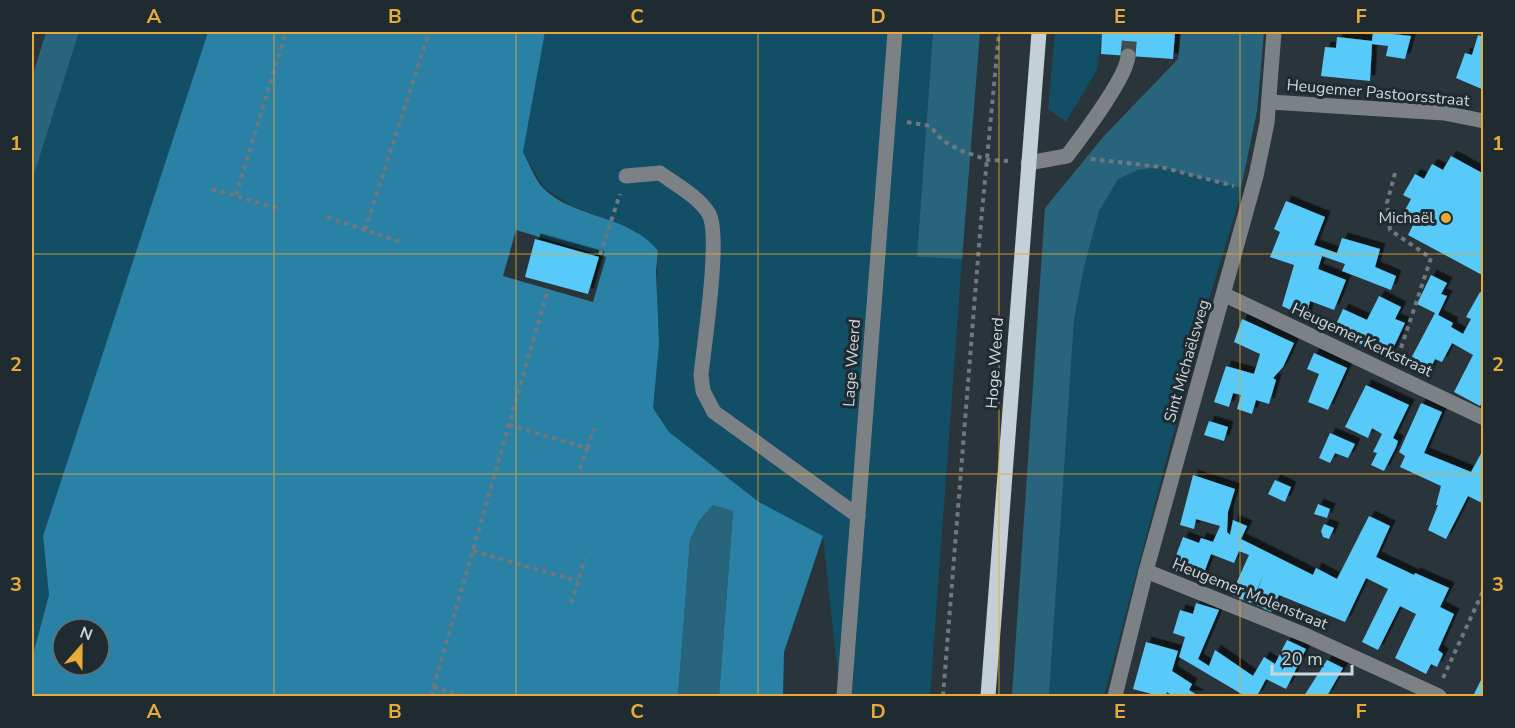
<svg xmlns="http://www.w3.org/2000/svg" width="1515" height="728" viewBox="0 0 1515 728" font-family="'Nunito Sans',sans-serif">
	<defs>
		<filter id="shadow"><feDropShadow dx="5.5" dy="-5.5" stdDeviation="0" flood-color="#0009"/></filter>
	</defs>
	<rect width="100%" height="100%" fill="#29353a"/>
	<g fill="#124e65">
		<path d="M79 32H208L43 536 49 595 32 658V181Z"/>
		<path d="M545 32H933L917 257 962 259 930 696H840L823 536 759 502 669 432 653 408 658 251 634 230 572 206 544 188 523 152Z"/>
		<path d="M1055 32H1102L1097 70 1066 122 1048 109Z"/>
		<path d="M1161 167 1241 188 1238 204 1207 306 1104 696H1049L1074 320C1081 284 1091 206 1117 180 1128 170 1147 169 1161 167Z"/>
	</g>
	<g fill="#29647d">
		<path d="M46 32H79L32 181V78Z"/>
		<path d="M933 32H980L962 259 917 257Z"/>
		<path d="M1181 32H1264L1257 111 1241 188 1161 167 1138 170 1118 179 1099 211 1084 267 1074 320 1049 696H1012L1045 208 1104 136 1178 59Z"/>
		<path d="M713 505 733 510 719 696H678L690 540 699 521Z"/>
	</g>
	<path fill="#2981a5" fill-rule="evenodd" d="M208 32H545L523 152C529 163 535 180 544 189 573 218 631 215 658 251L656 271 659 344 653 408 669 432 759 502 823 536 784 652 783 696H719L733 511 713 505 699 521 690 540 678 696H32V658L49 595 43 536ZM63 629H99V665H63Z"/>
	<path fill="#29353a" d="M516 230 606 257 593 302 503 276Z"/>
	<g fill="#59caf9" filter="url(#shadow)">
		<path d="M1102 32H1175L1173 59 1101 54Z"/>
		<path d="M1373 32 1411 36 1405 59 1386 56 1388 46 1372 44 1370 81 1321 76 1325 47 1336 48 1337 37 1372 41Z"/>
		<path d="M1478 35 1484 37V90L1456 78 1465 53 1472 55Z"/>
		<path d="M1451 156 1484 174V276L1408 235 1415 221 1403 214 1411 199 1403 195 1415 174 1424 179 1432 164 1443 170Z"/>
		<path d="M1286 201 1325 217 1314 245 1337 253 1342 238 1380 249 1375 267 1396 276 1391 290 1342 271 1345 264 1322 256 1318 269 1346 280 1334 310 1310 301 1306 317 1282 306 1294 265 1270 257 1280 232 1274 229Z"/>
		<path d="M535 239 599 257 588 294 525 277Z"/>
		<path d="M1431 275 1447 283 1441 294 1447 296 1438 315 1453 323 1451 327 1463 334 1471 319 1466 317 1480 292 1484 294V399L1480 406 1454 392 1473 355 1452 343 1442 362 1435 359 1426 378 1406 368 1435 313 1417 304Z"/>
		<path d="M1379 296 1401 307 1395 319 1405 323 1389 357 1333 331 1343 309 1367 320Z"/>
		<path d="M1242 319 1294 343 1283 367 1273 378 1276 380 1269 404 1256 400 1252 414 1237 409 1241 395 1233 393 1229 407 1214 402 1226 366 1254 374 1260 354 1234 342Z"/>
		<path d="M1314 353 1347 368 1328 410 1308 402 1319 374 1307 369Z"/>
		<path d="M1366 385 1409 405 1393 438 1398 441 1396 447 1384 471 1371 465 1377 453 1373 452 1382 434 1372 428 1368 438 1345 427Z"/>
		<path d="M1421 403 1442 412 1424 453 1471 472 1484 448V504L1468 496 1446 539 1428 530 1438 505H1436L1441 486 1400 467 1405 456 1399 452Z"/>
		<path d="M1209 421 1228 427 1224 441 1204 435Z"/>
		<path d="M1330 433 1355 444 1348 458 1335 453 1330 463 1319 458Z"/>
		<path d="M1193 475 1235 489 1228 512 1227 532 1230 535 1233 520 1247 526 1241 539 1313 575 1316 568 1337 579 1369 516 1390 526 1376 557 1414 575 1415 573 1449 588 1440 607 1454 614 1438 650 1443 654 1437 667 1431 664 1426 674 1395 658 1416 614 1400 606 1378 650 1362 642 1388 589 1366 578 1345 622 1279 595 1271 612 1252 603 1264 574 1251 603 1231 595 1249 555 1239 551 1234 563 1211 554 1201 581 1171 569 1183 537 1199 543 1201 538 1213 542 1220 526 1196 519 1194 529 1180 525Z"/>
		<path d="M1275 480 1291 487 1285 502 1268 494Z"/>
		<path d="M1318 504 1330 509 1327 518 1314 514Z"/>
		<path d="M1324 524 1334 528 1329 539 1323 537 1321 531Z"/>
		<path d="M1196 603 1219 610 1198 659 1209 666 1215 650 1253 676 1264 657 1275 664 1287 640 1306 649 1286 689 1266 679 1257 696H1245L1179 657 1185 637 1173 633 1180 610 1193 614Z"/>
		<path d="M1146 642 1178 651 1172 671 1192 684 1189 690 1199 696H1173L1167 692 1166 696H1159L1133 689Z"/>
		<path d="M1327 660 1343 668 1327 696H1304Z"/>
		<path d="M1484 674V696H1473Z"/>
	</g>
	<g fill="none" stroke-linecap="round" stroke-linejoin="round">
		<path stroke="#424d52" stroke-width="15" stroke-dasharray="15 8" stroke-linecap="butt" d="M1128 56 1130 32"/>
		<g stroke="#6e787d" stroke-width="4" stroke-dasharray="4.5 4.5" stroke-linecap="butt">
			<path d="M907 122 930 126 943 141 962 151 988 160 1008 161"/>
			<path d="M1091 159 1161 167 1234 186"/>
			<path d="M1395 173 1387 203 1390 230 1431 258 1398 357"/>
			<path d="M212 189 277 208"/>
			<path d="M236 195 286 32"/>
			<path d="M327 217 404 243"/>
			<path d="M365 230 429 32"/>
			<path d="M600 255 620 194"/>
			<path d="M509 425 587 448 580 469"/>
			<path d="M587 448 594 429"/>
			<path d="M473 551 578 581"/>
			<path d="M571 603 585 559"/>
			<path d="M1443 678 1484 589"/>
			<path d="M433 687 463 696"/>
			<path d="M431 696 548 289"/>
			<path d="M943 696 980 233 999 32"/>
		</g>
		<g stroke="#7b8184" stroke-width="15">
			<path d="M1270 102 1444 113 1484 121"/>
			<path d="M1028 163 1067 156C1082 136 1127 77 1128 56"/>
			<path d="M626 176 660 173C675 184 699 197 709 214 721 236 704 345 701 375L703 391 714 412 858 516"/>
			<path d="M1225 295 1484 418"/>
			<path d="M1146 571 1305 635 1439 696"/>
			<path d="M844 696 895 32"/>
			<path d="M1115 696 1146 571 1256 176 1267 123 1274 32"/>
		</g>
		<path stroke="#c3d0d6" stroke-width="15" d="M988 696 1039 32"/>
	</g>
	<path fill="none" stroke="#e8ab37" stroke-width="1.5" stroke-opacity="0.55" d="M274 32V696M516 32V696M758 32V696M999 32V696M1240 32V696M32 254H1484M32 474H1484"/>
	<circle fill="#e8ab37" stroke="#1f2b30" stroke-width="2" cx="1446" cy="218" r="6"/>
	<g text-anchor="middle" dominant-baseline="central" stroke-width="6" stroke-linejoin="round" paint-order="stroke">
		<g font-size="16" fill="#ced6da" stroke="#1f2b30">
			<text transform="translate(1378 93) rotate(5)">Heugemer Pastoorsstraat</text>
			<text transform="translate(1362 340) rotate(25)">Heugemer Kerkstraat</text>
			<text transform="translate(1187 361) rotate(-74)">Sint Michaëlsweg</text>
			<text transform="translate(852 363) rotate(-86)">Lage Weerd</text>
			<text transform="translate(995 363) rotate(-86)">Hoge Weerd</text>
			<text transform="translate(1250 594) rotate(22)">Heugemer Molenstraat</text>
		</g>
		<g font-size="16" fill="#ced6da" stroke="#1f2b30" text-anchor="end">
			<text x="1434" y="218">Michaël</text>
		</g>
	</g>
	<rect width="1515" height="728" fill="none" stroke="#1f2b30" stroke-width="66"/>
	<g transform="translate(81 647) rotate(21)"><circle r="28" fill="#1f2b30" stroke="#656f74" stroke-width="1.5"/>
	<path d="M0-4.5L10 22L0 15L-10 22Z" fill="#e8ab37"/>
	<text y="-9" font-size="16" font-weight="bold" text-anchor="middle" fill="#ced6da">N</text>
	</g>
	<path d="M1272 665v9h80v-9" fill="none" stroke="#ced6da" stroke-width="3"/>
	<text x="1281" y="665" font-size="18" fill="#ced6da" stroke="#1f2b30" stroke-width="4.5" paint-order="stroke">20 m</text>
	<rect x="33" y="33" width="1449" height="662" fill="none" stroke="#e8ab37" stroke-width="2"/>
	<g font-size="20" text-anchor="middle" font-weight="bold" fill="#e8ab37">
		<text x="154" y="23">A</text>
		<text x="395" y="23">B</text>
		<text x="637" y="23">C</text>
		<text x="878" y="23">D</text>
		<text x="1120" y="23">E</text>
		<text x="1361" y="23">F</text>
		<text x="16" y="150">1</text>
		<text x="1498" y="150">1</text>
		<text x="16" y="371">2</text>
		<text x="1498" y="371">2</text>
		<text x="16" y="591">3</text>
		<text x="1498" y="591">3</text>
		<text x="154" y="718">A</text>
		<text x="395" y="718">B</text>
		<text x="637" y="718">C</text>
		<text x="878" y="718">D</text>
		<text x="1120" y="718">E</text>
		<text x="1361" y="718">F</text>
	</g>
</svg>
